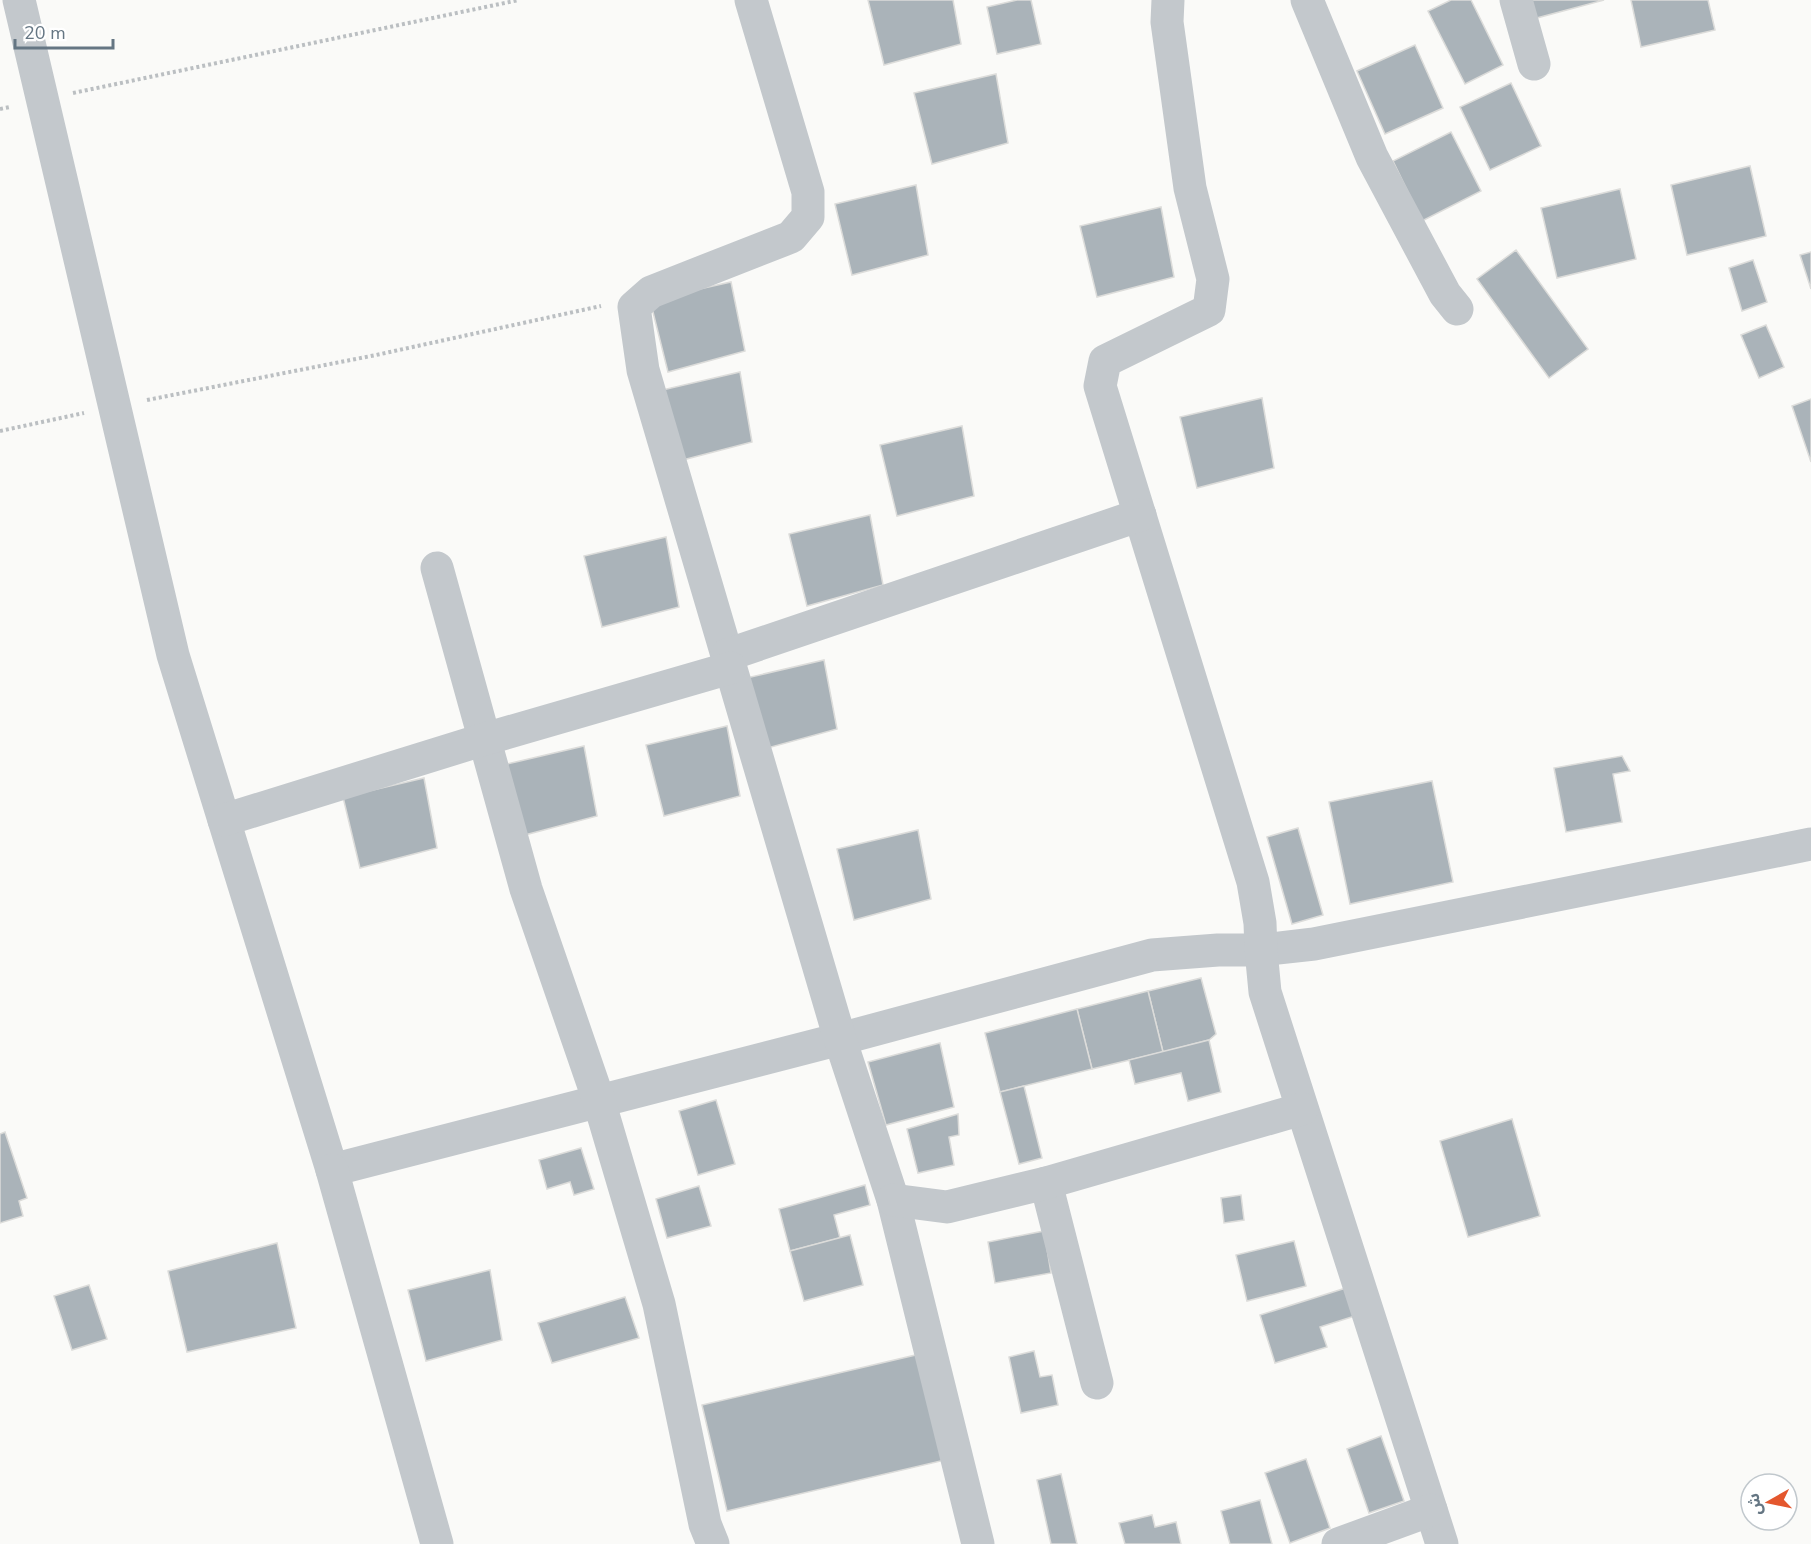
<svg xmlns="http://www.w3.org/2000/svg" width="1811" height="1544" viewBox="0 0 1811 1544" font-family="'Nunito Sans','Noto Sans Arabic',sans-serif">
	<rect width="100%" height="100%" fill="#fafaf8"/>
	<g fill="#aab3b9" stroke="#dcdcda" stroke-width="1.5">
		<path d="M868 0H953L961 44 884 65Z"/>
		<path d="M1017 0H1031L1041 44 997 54 987 7Z"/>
		<path d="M1451 0H1471L1503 65 1465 84 1428 11Z"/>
		<path d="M1528 0H1604L1533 19Z"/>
		<path d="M1631 0H1708L1715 30 1641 47Z"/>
		<path d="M1415 45 1443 108 1385 134 1357 71Z"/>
		<path d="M996 74 1008 143 932 164 914 93Z"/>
		<path d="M1511 83 1541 146 1490 170 1460 107Z"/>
		<path d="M1451 132 1481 191 1422 221 1393 161Z"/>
		<path d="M1750 166 1766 236 1687 255 1671 185Z"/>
		<path d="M916 185 928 255 852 275 835 204Z"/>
		<path d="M1620 189 1636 259 1557 278 1541 208Z"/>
		<path d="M1161 207 1174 277 1097 297 1080 226Z"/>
		<path d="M1516 250 1588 349 1549 378 1477 279Z"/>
		<path d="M1811 252V289L1800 255Z"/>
		<path d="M1753 260 1767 302 1742 311 1729 268Z"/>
		<path d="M731 282 745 351 668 372 650 300Z"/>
		<path d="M1766 325 1784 367 1759 378 1741 335Z"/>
		<path d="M740 372 752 442 675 462 658 391Z"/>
		<path d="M1262 398 1274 468 1197 488 1180 417Z"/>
		<path d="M1811 399V462L1792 406Z"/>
		<path d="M962 426 974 496 897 516 880 445Z"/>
		<path d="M870 515 883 585 807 606 789 534Z"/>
		<path d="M666 537 679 607 602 627 584 556Z"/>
		<path d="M824 660 837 729 760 750 742 679Z"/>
		<path d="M727 726 740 796 664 816 646 745Z"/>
		<path d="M584 746 597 816 521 836 503 765Z"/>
		<path d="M1622 756 1630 771 1613 774 1622 822 1566 832 1554 768Z"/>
		<path d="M424 778 437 848 360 868 343 797Z"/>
		<path d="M1432 781 1453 882 1350 904 1329 802Z"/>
		<path d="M1298 828 1323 915 1292 924 1267 837Z"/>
		<path d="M918 830 931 899 854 920 837 849Z"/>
		<path d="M1201 978 1216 1034 1209 1040 1163 1052 1148 991Z"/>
		<path d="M1148 991 1163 1052 1092 1069 1077 1009Z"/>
		<path d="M1077 1009 1092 1069 1000 1092 985 1033Z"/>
		<path d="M1209 1040 1221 1092 1188 1101 1181 1073 1135 1084 1129 1060Z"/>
		<path d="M940 1043 954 1107 886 1125 868 1062Z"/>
		<path d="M1024 1086 1042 1158 1019 1164 1000 1092Z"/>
		<path d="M716 1100 735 1164 698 1175 679 1111Z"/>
		<path d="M958 1114 959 1135 949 1137 954 1165 918 1173 907 1129Z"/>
		<path d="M1512 1119 1540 1216 1468 1237 1440 1141Z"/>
		<path d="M5 1132 27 1198 19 1201 23 1216 0 1223V1134Z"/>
		<path d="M581 1148 594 1189 574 1195 570 1182 547 1189 539 1160Z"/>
		<path d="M865 1185 870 1205 834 1215 840 1238 790 1251 779 1209Z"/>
		<path d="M699 1186 711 1226 667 1238 656 1199Z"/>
		<path d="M1241 1195 1244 1220 1224 1223 1221 1198Z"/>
		<path d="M1044 1231 1051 1273 995 1283 988 1242Z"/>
		<path d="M850 1235 863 1285 804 1301 790 1251Z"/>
		<path d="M1294 1241 1306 1286 1247 1301 1236 1255Z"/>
		<path d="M277 1243 296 1328 187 1352 168 1271Z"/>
		<path d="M490 1270 502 1340 426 1361 408 1290Z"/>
		<path d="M89 1285 107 1339 72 1350 54 1296Z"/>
		<path d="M1349 1287 1358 1315 1320 1327 1327 1347 1275 1363 1260 1315Z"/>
		<path d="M625 1297 639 1338 552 1363 538 1323Z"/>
		<path d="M1034 1351 1040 1377 1052 1375 1058 1405 1021 1413 1009 1357Z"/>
		<path d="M920 1354 945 1460 727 1511 702 1405Z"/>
		<path d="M1381 1436 1404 1501 1369 1513 1347 1449Z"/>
		<path d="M1306 1459 1330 1528 1290 1543 1265 1473Z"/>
		<path d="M1061 1474 1077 1544H1051L1037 1480Z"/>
		<path d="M1260 1500 1272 1544H1230L1221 1511Z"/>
		<path d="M1152 1515 1155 1527 1176 1522 1181 1544H1125L1119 1523Z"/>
	</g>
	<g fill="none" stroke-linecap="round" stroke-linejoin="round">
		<g stroke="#bbbfc2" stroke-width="4" stroke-dasharray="3 3" stroke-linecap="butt">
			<path d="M73 93 519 0"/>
			<path d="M0 109 10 107"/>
			<path d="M147 400 376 355 601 306"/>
			<path d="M0 431 84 413"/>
		</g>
		<g stroke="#c3c8cc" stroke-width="33">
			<path d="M19 0 173 655 332 1170 840 1039 1152 955 1218 950H1261L1314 944 1811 844"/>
			<path d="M751 0 808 192V217L791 237 651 292 634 307 643 370 840 1039 893 1200 978 1544"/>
			<path d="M1168 0 1167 22 1190 188 1213 279 1209 310 1105 361 1100 386 1253 882 1260 923 1261 950 1265 992 1442 1544"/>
			<path d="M1307 0 1372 157 1445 294 1457 309"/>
			<path d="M1516 0 1534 64"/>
			<path d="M437 568 526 889 599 1101 659 1304 705 1524 713 1544"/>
			<path d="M727 655 1140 515"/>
			<path d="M224 820 485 739 730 668"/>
			<path d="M332 1170 437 1544"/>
			<path d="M1046 1183 1097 1383"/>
			<path d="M893 1200 947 1207 1046 1183 1302 1109"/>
			<path d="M1338 1544 1431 1510"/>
		</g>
	</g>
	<g transform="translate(1769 1502) rotate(261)"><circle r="28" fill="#ffffff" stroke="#c1c8cd" stroke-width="1.5"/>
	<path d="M0-4.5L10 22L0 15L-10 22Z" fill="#e4572e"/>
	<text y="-9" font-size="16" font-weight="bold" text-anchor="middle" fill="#657683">ش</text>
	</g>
	<path d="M15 39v9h98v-9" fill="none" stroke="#657683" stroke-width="3"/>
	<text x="24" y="39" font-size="18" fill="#657683" stroke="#ffffff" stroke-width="4.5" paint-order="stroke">20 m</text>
</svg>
